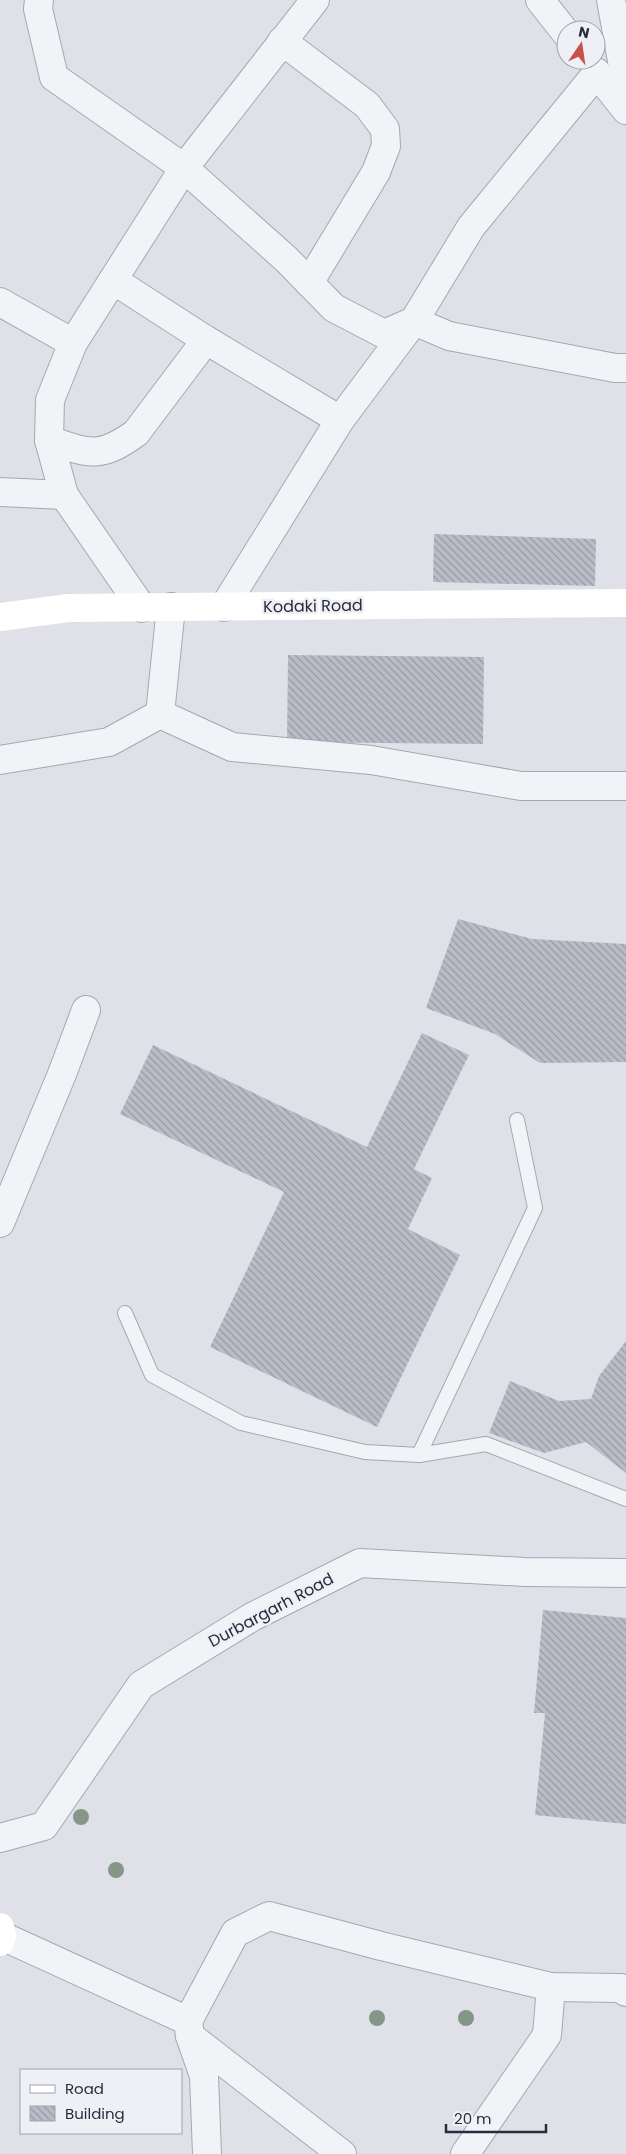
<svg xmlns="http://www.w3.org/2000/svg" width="626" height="2154" viewBox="0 0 626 2154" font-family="Poppins,sans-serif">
	<defs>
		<pattern id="building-back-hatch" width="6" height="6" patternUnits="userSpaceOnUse" patternTransform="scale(1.25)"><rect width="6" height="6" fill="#babcc7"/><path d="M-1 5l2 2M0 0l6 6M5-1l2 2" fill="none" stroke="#9799a3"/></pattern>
	</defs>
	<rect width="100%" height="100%" fill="#e0e1e8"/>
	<g fill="url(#building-back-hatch)">
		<path d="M434 534 596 539 595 586 433 582Z"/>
		<path d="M288 655 484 657 483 744 287 742Z"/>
		<path d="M458 919 532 939 626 944V1062L540 1063 495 1034 426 1008Z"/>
		<path d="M422 1033 469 1055 414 1169 432 1178 408 1229 460 1255 377 1427 210 1347 284 1192 120 1114 153 1045 367 1147Z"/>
		<path d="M626 1341V1473L586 1442 544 1453 489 1433 510 1381 559 1401 591 1399 599 1376Z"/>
		<path d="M543 1610 626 1618V1824L535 1815 545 1713H534Z"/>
	</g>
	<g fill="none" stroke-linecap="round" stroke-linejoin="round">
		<defs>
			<g id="lane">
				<path d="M125 1313 152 1375 241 1423 365 1452 419 1455 486 1444 626 1499"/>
				<path d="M419 1455 535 1208 517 1120"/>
			</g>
			<g id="street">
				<path d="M39 0 38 9 54 77 184 168 286 259 334 308 384 334 414 321 449 336 615 368H626"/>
				<path d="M540 0 566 33"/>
				<path d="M611 0 626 83"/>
				<path d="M282 41 367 105 385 129 386 146 376 172 309 283"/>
				<path d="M596 72 626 110"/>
				<path d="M113 280 206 340 340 420"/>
				<path d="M0 302 73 343"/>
				<path d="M49 440 50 400 73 343 184 168 315 0"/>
				<path d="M0 492 64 495 49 440C89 454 100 459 136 433L206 340"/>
				<path d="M64 495 142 608"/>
				<path d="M224 607 340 420 414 321 471 227 597 73"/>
				<path d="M160 714 171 607"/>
				<path d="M0 760 109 742 160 714 232 747 371 760 521 786H626"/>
				<path d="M0 1223 62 1074 86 1010"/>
				<path d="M0 1838 44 1826 141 1685 252 1617 360 1563 525 1572 626 1573"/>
				<path d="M2 1936 188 2021 190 2036 342 2154"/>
				<path d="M188 2021 235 1933 269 1916 381 1946 551 1987 621 1988 626 1992"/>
				<path d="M190 2036 204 2076 207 2154"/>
				<path d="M465 2154 547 2035 551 1987"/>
			</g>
		</defs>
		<use href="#lane" stroke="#a5a7b2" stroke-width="16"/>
		<use href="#street" stroke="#a5a7b2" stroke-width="30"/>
		<use href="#lane" stroke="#f2f3f6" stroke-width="14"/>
		<use href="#street" stroke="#f2f3f6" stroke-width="28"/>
		<g stroke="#fff" stroke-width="28">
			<path d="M0 617 68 608 626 603"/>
			<path d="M0 1927 2 1936 0 1942"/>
		</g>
	</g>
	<g fill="#839687">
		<circle cx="81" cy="1817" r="8"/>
		<circle cx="116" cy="1870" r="8"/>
		<circle cx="377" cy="2018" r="8"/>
		<circle cx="466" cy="2018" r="8"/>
	</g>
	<g text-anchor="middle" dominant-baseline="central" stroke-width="5" stroke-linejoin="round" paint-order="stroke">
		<g font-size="16" fill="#292c3e" stroke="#eff0f5">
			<text transform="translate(313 606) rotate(-1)">Kodaki Road</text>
			<text transform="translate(271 1610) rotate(-28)">Durbargarh Road</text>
		</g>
	</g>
	<rect x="20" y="2069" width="162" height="65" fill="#eff0f5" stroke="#a0a2ac"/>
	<rect x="30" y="2085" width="25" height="8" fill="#ffffff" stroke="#a0a2ac"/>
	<text x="65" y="2094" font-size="15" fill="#292c3e">Road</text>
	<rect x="30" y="2106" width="25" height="15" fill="url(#building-back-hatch)" stroke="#a0a2ac"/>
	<text x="65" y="2119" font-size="15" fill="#292c3e">Building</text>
	<g transform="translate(581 45) rotate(13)"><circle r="24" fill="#eff0f5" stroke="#a0a2ac"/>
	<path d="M0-4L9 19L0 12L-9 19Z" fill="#c6534b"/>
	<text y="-8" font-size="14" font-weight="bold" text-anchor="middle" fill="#292c3e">N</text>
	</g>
	<path d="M446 2124v8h100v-8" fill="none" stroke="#292c3e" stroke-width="2.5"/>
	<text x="454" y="2124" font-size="15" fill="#292c3e" stroke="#eff0f5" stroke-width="4" paint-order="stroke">20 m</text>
</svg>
